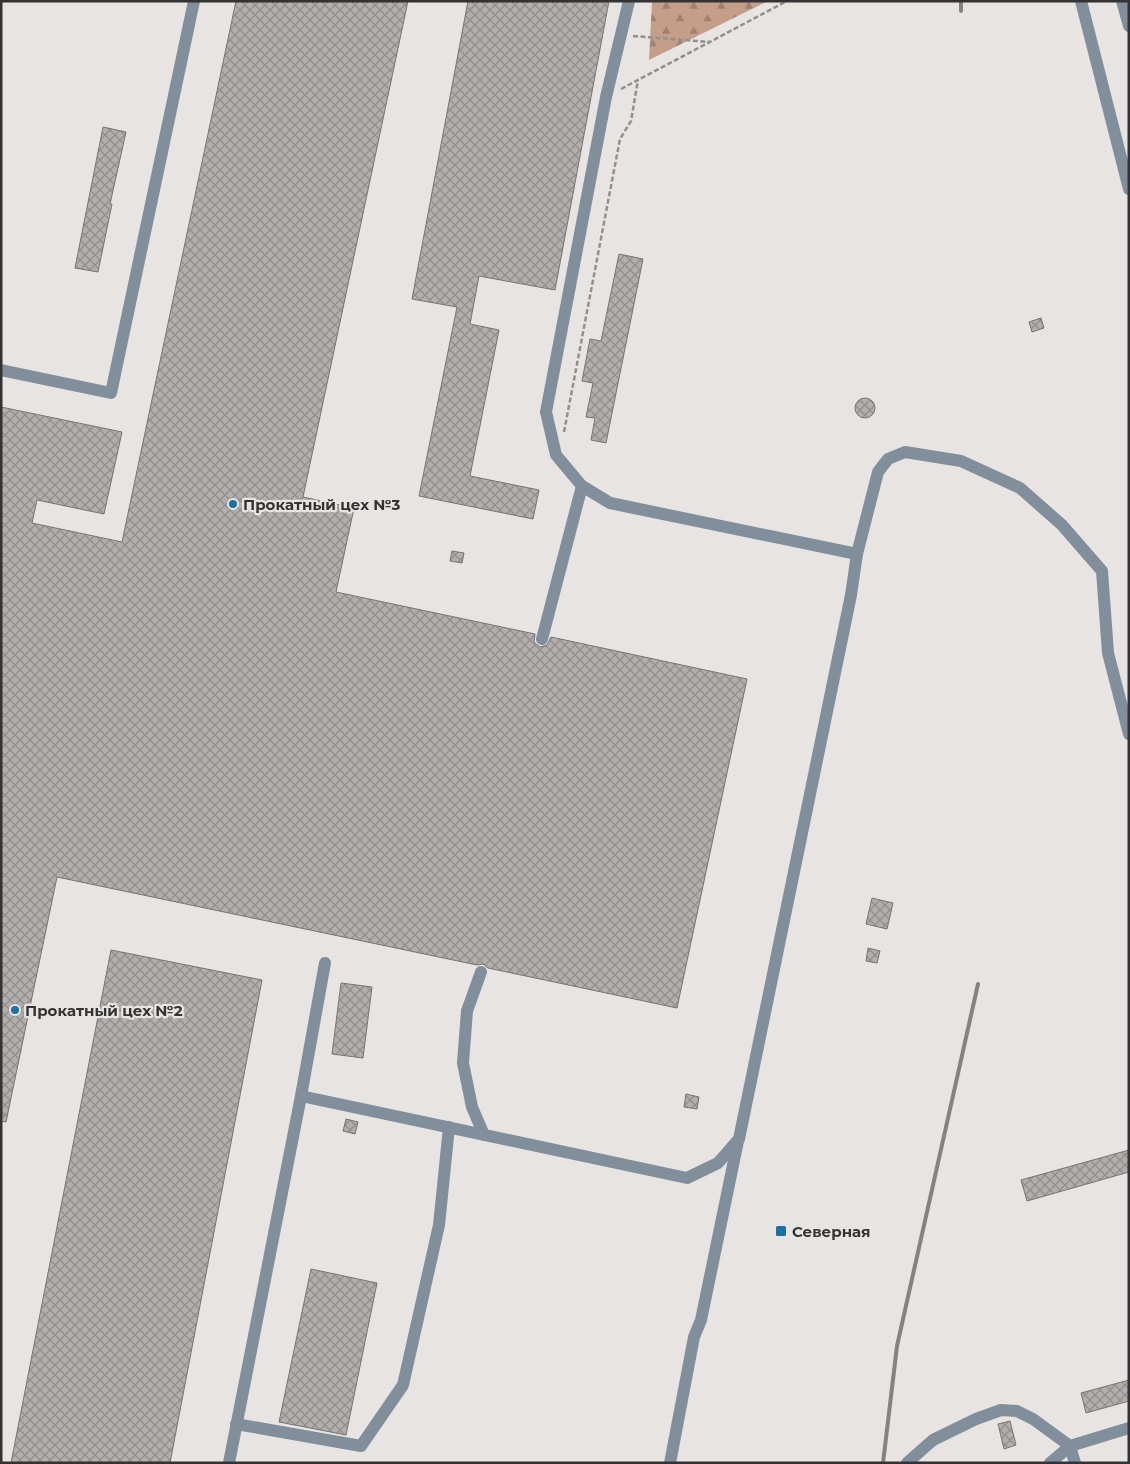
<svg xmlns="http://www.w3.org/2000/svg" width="1130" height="1464" viewBox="0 0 1130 1464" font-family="Montserrat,sans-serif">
	<defs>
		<pattern id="forest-firs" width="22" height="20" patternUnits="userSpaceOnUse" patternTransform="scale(1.25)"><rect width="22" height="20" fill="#c59e8a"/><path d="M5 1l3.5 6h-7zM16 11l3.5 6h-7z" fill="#a18171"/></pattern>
		<pattern id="building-cross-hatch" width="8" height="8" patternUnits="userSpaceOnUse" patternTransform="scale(1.25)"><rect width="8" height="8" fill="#b1aeac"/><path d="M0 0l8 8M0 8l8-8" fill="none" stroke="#918e8d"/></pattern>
	</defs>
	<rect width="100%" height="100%" fill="#e7e4e2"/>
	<path fill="url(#forest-firs)" d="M652 1H768L649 60Z"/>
	<g fill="url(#building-cross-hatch)" stroke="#777472">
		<path d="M236 1H408L303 497 354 508 336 592 535 634 534 642 540 647 547 645 551 637 747 679 677 1008 488 968 483 964 477 965 57 877 6 1122 1 1121V407L122 432 104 514 37 500 32 523 122 542Z"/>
		<path d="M468 1H609L555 290 479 276 470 324 499 330 470 476 539 490 533 519 419 496 457 307 412 299Z"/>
		<path d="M103 127 126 132 110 204H112L98 272 75 268Z"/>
		<path d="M619 254 643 259 606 443 591 440 595 418 586 417 593 383 582 381 590 339 601 341Z"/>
		<path d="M1041 318 1044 328 1032 332 1029 322Z"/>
		<circle cx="865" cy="408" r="10"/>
		<path d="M452 551 464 553 462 563 450 561Z"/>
		<path d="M872 898 893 903 887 929 866 924Z"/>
		<path d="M868 948 880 951 877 963 866 961Z"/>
		<path d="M111 950 262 980 170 1463H11Z"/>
		<path d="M341 983 372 987 363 1058 332 1054Z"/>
		<path d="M686 1094 699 1097 697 1109 684 1107Z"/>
		<path d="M346 1119 358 1122 355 1134 343 1131Z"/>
		<path d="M1129 1150V1172L1027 1201 1021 1180Z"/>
		<path d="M311 1269 377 1283 346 1435 279 1422Z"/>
		<path d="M1129 1380V1401L1086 1413 1081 1393Z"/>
		<path d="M1010 1421 1016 1445 1004 1449 998 1424Z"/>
	</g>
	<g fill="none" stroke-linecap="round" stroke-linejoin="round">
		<g stroke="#92908f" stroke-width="2.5" stroke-dasharray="5 2.5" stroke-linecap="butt">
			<path d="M633 36 710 42"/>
			<path d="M621 89 787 1"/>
			<path d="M564 432 620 139 631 121 638 80"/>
		</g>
		<g stroke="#808f9b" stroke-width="12">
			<path d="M629 1 606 97 546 412 556 455 582 486 610 503 857 554"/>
			<path d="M1081 1 1129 189"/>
			<path d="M1122 1 1129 26"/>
			<path d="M1 370 111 393 194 1"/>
			<path d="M542 639 582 486"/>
			<path d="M481 972 467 1011 463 1063 472 1107 484 1135"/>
			<path d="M301 1096 687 1178 718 1163 739 1139 851 595 857 554 878 472 888 459 905 452 961 461 1020 488 1062 525 1102 571 1108 653 1129 734"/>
			<path d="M236 1424 361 1446 403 1385 439 1225 449 1127"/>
			<path d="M229 1463 301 1096 325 963"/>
			<path d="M670 1463 694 1337 701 1320 738 1141"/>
			<path d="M907 1463 933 1440 976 1419 1001 1410 1017 1411 1033 1419 1070 1446 1075 1463"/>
			<path d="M1050 1463 1070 1446 1129 1428"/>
		</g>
		<g stroke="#858382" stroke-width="4">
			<path d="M961 1V11"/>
			<path d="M883 1463 897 1346 978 984"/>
		</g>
	</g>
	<g fill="#1b71a1" stroke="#e7e4e2" stroke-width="2">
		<circle cx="233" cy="504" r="5"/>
		<circle cx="15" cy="1010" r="5"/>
		<rect x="775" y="1225" width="12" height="12" rx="2.5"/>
	</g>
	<g text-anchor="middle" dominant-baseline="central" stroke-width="4.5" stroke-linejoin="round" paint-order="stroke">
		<g font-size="15" font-weight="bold" fill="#343333" stroke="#e7e4e2" text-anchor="start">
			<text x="243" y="504">Прокатный цех №3</text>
			<text x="25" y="1010">Прокатный цех №2</text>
			<text x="792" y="1231">Северная</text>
		</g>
	</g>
	<rect width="1130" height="1464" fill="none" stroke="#343333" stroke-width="5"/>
</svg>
